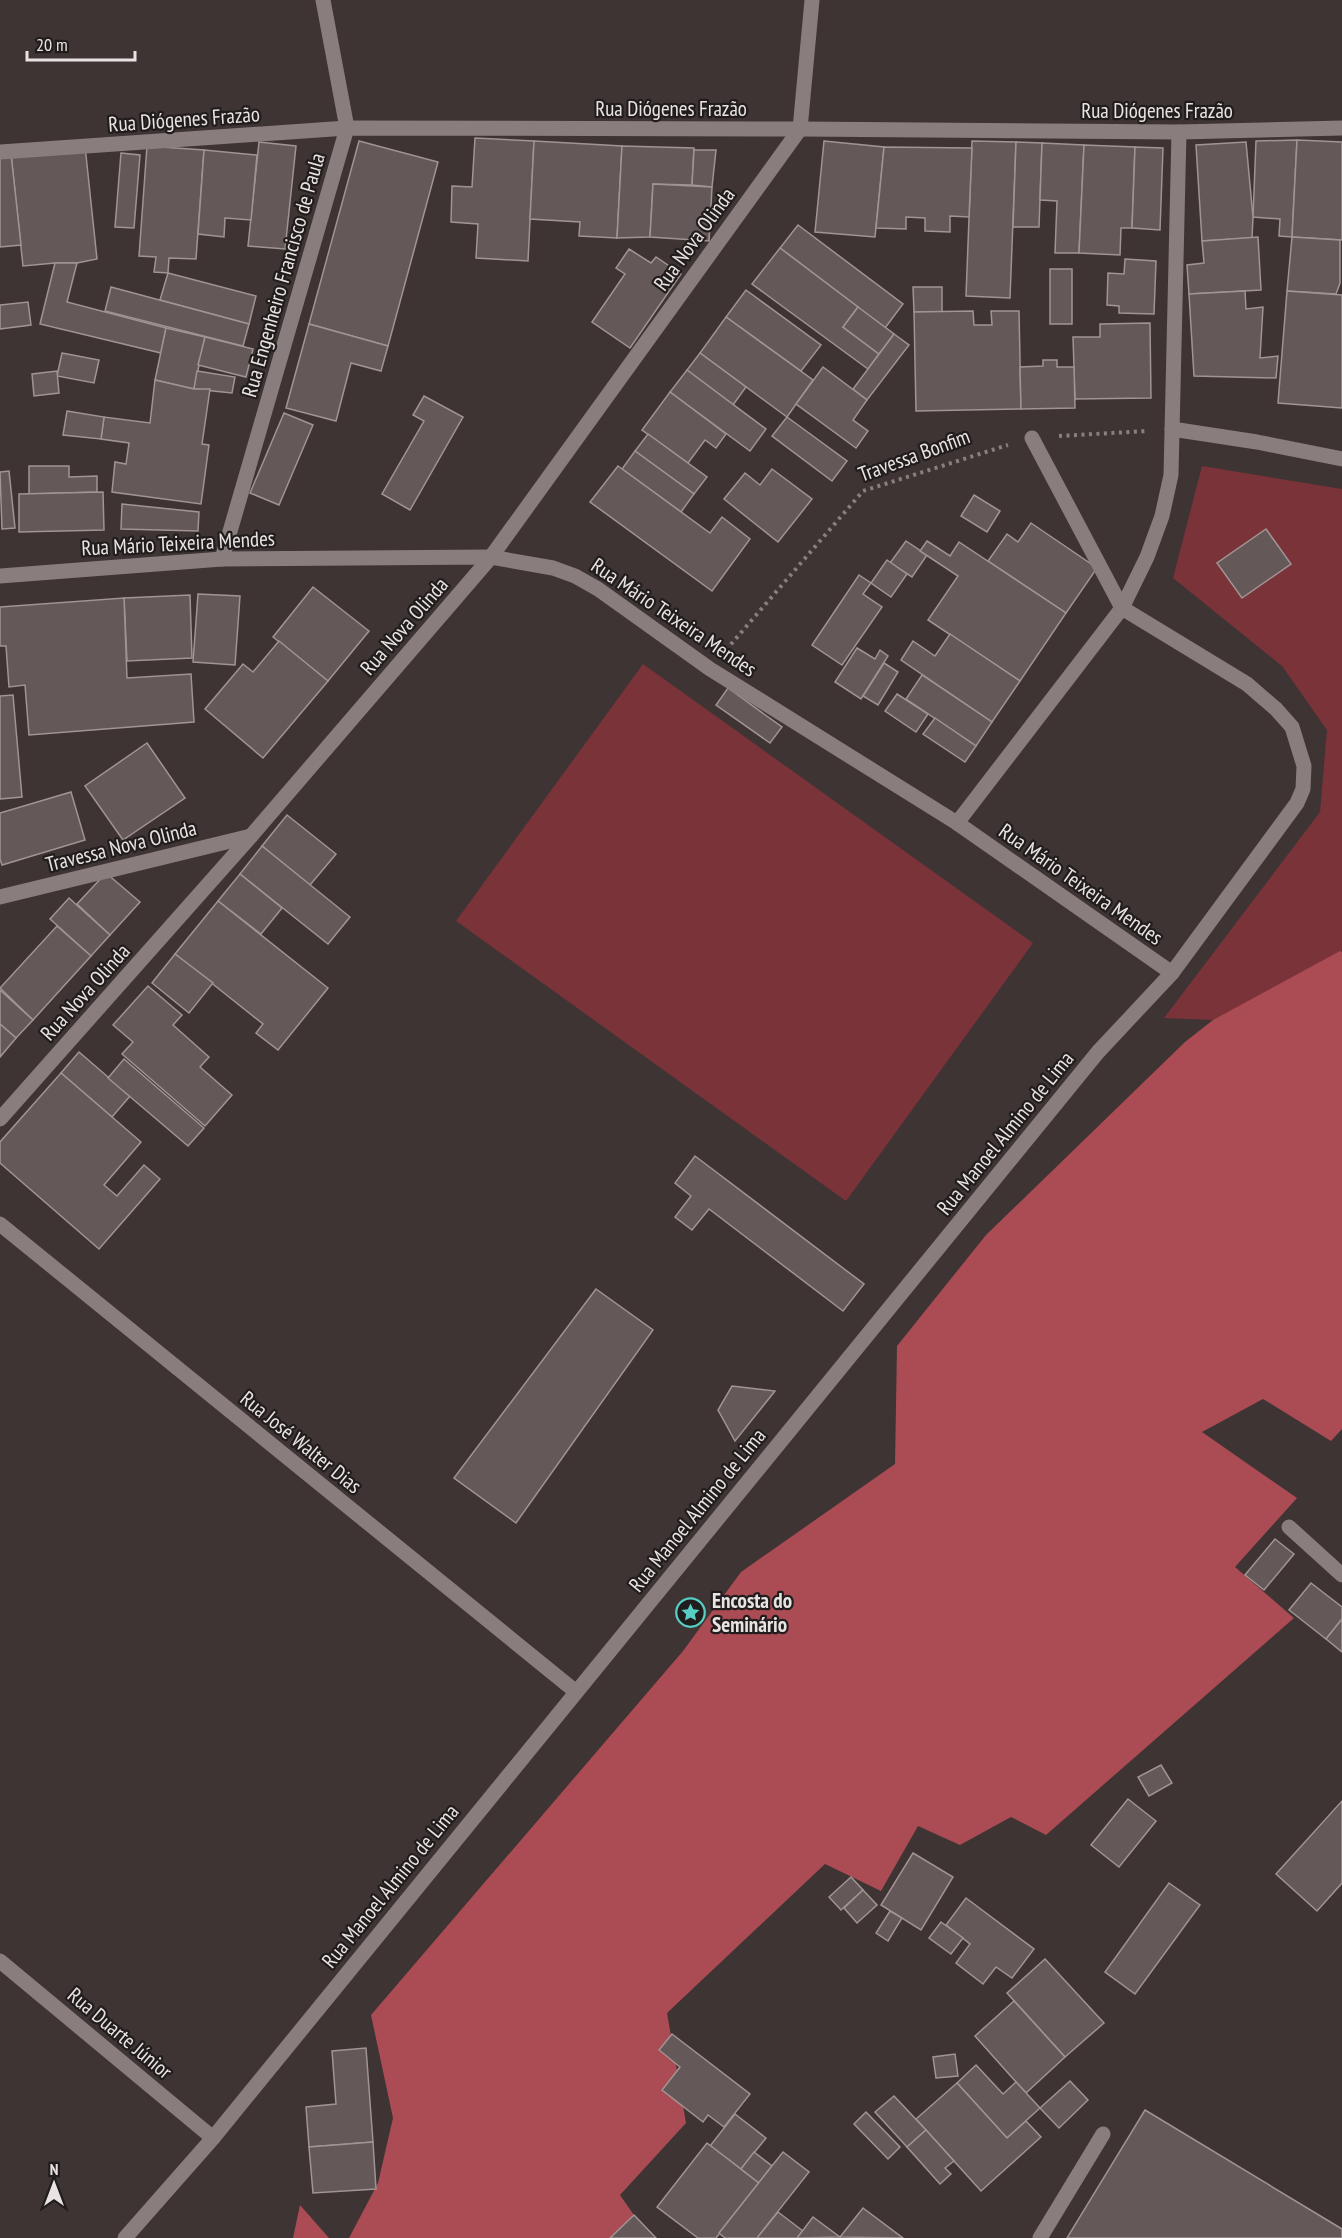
<svg xmlns="http://www.w3.org/2000/svg" width="1342" height="2238" viewBox="0 0 1342 2238" font-family="'PT Sans Narrow',sans-serif">
	<rect width="100%" height="100%" fill="#3e3434"/>
	<g fill="#793339">
		<path d="M1202 466 1342 489V950L1327 977 1213 1020 1164 1018 1320 812 1327 730 1282 666 1173 578Z"/>
		<path d="M643 664 1033 943 846 1201 456 921Z"/>
	</g>
	<g fill="#ab4b53">
		<path d="M1340 951 1342 952V1429L1331 1441 1263 1399 1202 1432 1297 1498 1235 1567 1294 1618 1046 1835 1011 1817 960 1845 918 1826 881 1891 825 1864 667 2013 686 2123 620 2195 650 2238H349L378 2183 393 2118 371 2015 683 1651 741 1572 895 1464 897 1346 986 1235 1185 1042 1213 1020Z"/>
		<path d="M300 2205 329 2238H293Z"/>
	</g>
	<g fill="#645858" stroke="#a19494" stroke-width="1.5">
		<path d="M475 138 534 141 528 261 476 258 478 224 451 222 452 186 472 187Z"/>
		<path d="M1297 140 1292 237 1279 236 1280 219 1253 217 1256 141Z"/>
		<path d="M1297 140 1342 142V240L1292 237Z"/>
		<path d="M359 141 438 162 388 346 309 324Z"/>
		<path d="M534 141 622 146 617 238 579 236 580 222 530 219Z"/>
		<path d="M824 141 884 147 875 237 815 232Z"/>
		<path d="M972 141 1016 142 1010 298 966 296Z"/>
		<path d="M259 142 296 146 285 249 248 246Z"/>
		<path d="M1016 142 1042 143 1039 227H1013Z"/>
		<path d="M1246 142 1253 217 1252 238 1202 241 1196 145Z"/>
		<path d="M1042 143 1084 145 1079 253H1055L1057 201 1040 200Z"/>
		<path d="M1084 145 1135 147 1132 228H1121L1120 255 1079 253Z"/>
		<path d="M85 146 97 259 77 263H55L23 266 11 154Z"/>
		<path d="M147 146 204 150 196 259 169 258 168 273 154 272 156 257 139 256Z"/>
		<path d="M622 146 694 148 692 185 653 184 650 237 617 238Z"/>
		<path d="M884 147 972 148 969 217 950 216V232L925 231V218L906 217V229L876 228Z"/>
		<path d="M1135 147 1163 148 1160 230 1132 228Z"/>
		<path d="M204 150 257 155 251 220 225 218 224 237 198 234Z"/>
		<path d="M694 150H716L712 187 692 185Z"/>
		<path d="M121 153 140 155 134 228 115 227Z"/>
		<path d="M11 154 21 245 0 247V156Z"/>
		<path d="M653 184 712 187 709 241 650 237Z"/>
		<path d="M798 225 903 304 885 328 780 248Z"/>
		<path d="M1258 237 1261 290 1189 294 1187 265 1204 263 1202 241Z"/>
		<path d="M1292 237 1340 240V283L1336 294 1287 291Z"/>
		<path d="M780 248 858 307 843 327 879 354 868 369 752 284Z"/>
		<path d="M629 249 651 263 656 257 681 274 630 348 592 322 625 274 616 268Z"/>
		<path d="M1125 259 1156 261 1154 314 1119 313V306L1107 305 1108 273 1124 274Z"/>
		<path d="M55 263H77L67 302 166 328 161 353 40 324Z"/>
		<rect x="1050" y="269" width="22" height="55"/>
		<path d="M168 273 256 296 249 324 160 300Z"/>
		<path d="M111 287 249 324 243 346 105 311Z"/>
		<path d="M913 287H942V312H914Z"/>
		<path d="M746 290 821 345 801 371 726 317Z"/>
		<path d="M1245 291 1246 309 1263 307 1260 358 1278 356 1276 378 1194 376 1189 294Z"/>
		<path d="M1287 291 1342 295V408L1278 403Z"/>
		<path d="M28 302 31 325 0 329V305Z"/>
		<path d="M858 307 894 334 879 354 843 327Z"/>
		<path d="M973 311 974 325H992L991 311H1019L1021 409 916 411 914 312Z"/>
		<path d="M726 317 813 380 787 417 700 353Z"/>
		<path d="M1150 323 1151 398 1075 399 1073 337H1100V324Z"/>
		<path d="M309 324 388 346 381 371 351 363 336 421 286 408Z"/>
		<path d="M166 328 205 337 194 389 155 380Z"/>
		<path d="M894 334 909 345 867 400 853 389Z"/>
		<path d="M205 337 253 349 246 377 198 365Z"/>
		<path d="M62 353 99 360 94 383 57 376Z"/>
		<path d="M700 353 746 387 733 405 687 370Z"/>
		<path d="M1043 360H1057V367H1074L1075 408 1021 409 1020 367 1043 366Z"/>
		<path d="M823 367 867 400 853 420 868 431 856 448 796 404Z"/>
		<path d="M687 370 766 429 750 451 670 392Z"/>
		<path d="M57 371 59 393 34 396 32 374Z"/>
		<path d="M197 371 235 377 232 393 194 389Z"/>
		<path d="M155 380 194 389H210L202 444 209 445 201 504 112 492 115 462 126 464 129 443 101 439 104 417 150 423Z"/>
		<path d="M670 392 726 434 716 448 705 440 688 463 642 430Z"/>
		<path d="M424 396 463 417 410 510 382 494 424 421 413 415Z"/>
		<path d="M67 411 104 417 101 439 63 435Z"/>
		<path d="M284 413 313 425 279 505 250 493Z"/>
		<path d="M787 417 847 461 832 481 772 436Z"/>
		<path d="M648 434 707 477 694 494 635 451Z"/>
		<path d="M635 451 694 494 681 512 622 469Z"/>
		<path d="M29 466H69V477L97 476V492L29 494Z"/>
		<path d="M618 466 710 533 722 517 750 539 712 591 590 502Z"/>
		<path d="M772 469 812 499 778 542 724 499 745 473 760 485Z"/>
		<path d="M9 471 15 528 2 529 0 472Z"/>
		<path d="M103 492 104 530 19 532V494Z"/>
		<path d="M974 495 1000 511 987 532 961 516Z"/>
		<path d="M122 504 199 512 198 531 121 529Z"/>
		<path d="M1031 523 1097 568 1066 613 988 561 1007 534 1018 542Z"/>
		<path d="M1266 529 1291 564 1242 598 1217 563Z"/>
		<path d="M906 541 927 555 912 577 890 563Z"/>
		<path d="M927 541 950 556 959 542 1066 613 1020 681 928 620 958 576 920 551Z"/>
		<path d="M887 560 907 574 891 597 871 583Z"/>
		<path d="M859 575 871 583 863 594 882 607 842 665 812 645Z"/>
		<path d="M313 587 369 631 328 681 273 637Z"/>
		<path d="M198 594 240 596 235 665 193 662Z"/>
		<path d="M190 595 192 658 127 661 124 598Z"/>
		<path d="M124 598 127 678 191 674 194 722 29 735 25 685 9 687 6 646H0V607Z"/>
		<path d="M950 634 1020 681 992 722 901 660 913 641 935 656Z"/>
		<path d="M279 641 328 681 263 758 205 709 243 664 253 672Z"/>
		<path d="M857 648 875 659 880 650 888 656 861 699 835 682Z"/>
		<path d="M884 663 898 672 878 705 863 696Z"/>
		<path d="M922 675 992 722 976 746 906 699Z"/>
		<path d="M728 688 782 727 770 743 716 705Z"/>
		<path d="M897 694 928 714 916 732 885 711Z"/>
		<path d="M13 695 22 797 0 799V696Z"/>
		<path d="M935 718 976 746 965 762 923 734Z"/>
		<path d="M147 743 185 798 123 840 85 786Z"/>
		<path d="M71 792 85 840 2 865 0 859V813Z"/>
		<path d="M287 815 336 854 310 885 262 846Z"/>
		<path d="M262 846 350 917 328 944 240 874Z"/>
		<path d="M106 873 140 902 110 935 77 904Z"/>
		<path d="M240 874 282 908 261 934 218 901Z"/>
		<path d="M69 898 110 935 91 956 50 919Z"/>
		<path d="M218 901 328 988 278 1050 256 1033 263 1024 175 954Z"/>
		<path d="M57 926 91 956 33 1020 0 988Z"/>
		<path d="M175 954 213 983 189 1013 152 983Z"/>
		<path d="M148 986 182 1015 173 1025 209 1057 200 1067 232 1095 205 1126 122 1054 133 1042 113 1025Z"/>
		<path d="M0 990 33 1020 16 1038 0 1024Z"/>
		<path d="M0 1024 16 1038 0 1057Z"/>
		<path d="M79 1052 130 1096 112 1117 61 1073Z"/>
		<path d="M124 1059 204 1128 188 1146 108 1078Z"/>
		<path d="M61 1073 141 1142 104 1185 117 1196 144 1165 160 1179 99 1249 0 1163V1142Z"/>
		<path d="M695 1156 864 1284 843 1311 709 1209 692 1230 675 1217 691 1196 675 1183Z"/>
		<path d="M596 1289 653 1330 516 1523 454 1478Z"/>
		<path d="M732 1386 775 1391 735 1441 718 1410Z"/>
		<path d="M1275 1539 1294 1554 1264 1590 1245 1575Z"/>
		<path d="M1311 1583 1342 1607V1619L1326 1639 1289 1610Z"/>
		<path d="M1342 1619V1652L1326 1639Z"/>
		<path d="M1161 1765 1172 1783 1149 1796 1138 1777Z"/>
		<path d="M1128 1799 1156 1821 1119 1867 1091 1845Z"/>
		<path d="M1342 1801V1883L1317 1911 1276 1874Z"/>
		<path d="M913 1853 953 1877 921 1930 881 1905Z"/>
		<path d="M851 1877 863 1890 841 1910 829 1897Z"/>
		<path d="M1169 1883 1200 1905 1135 1994 1105 1972Z"/>
		<path d="M863 1890 877 1905 857 1923 844 1908Z"/>
		<path d="M966 1898 1034 1949 1012 1978 996 1967 983 1984 956 1963 970 1944 946 1925Z"/>
		<path d="M890 1911 902 1918 888 1941 876 1933Z"/>
		<path d="M941 1922 963 1938 951 1954 929 1938Z"/>
		<path d="M1045 1959 1104 2023 1065 2057 1007 1993Z"/>
		<path d="M1014 2001 1065 2057 1026 2093 975 2036Z"/>
		<path d="M672 2034 750 2094 724 2127 708 2115 703 2122 662 2090 680 2067 659 2050Z"/>
		<path d="M366 2048 373 2142 309 2147 306 2107 336 2104 332 2051Z"/>
		<path d="M955 2054 958 2076 936 2078 933 2057Z"/>
		<path d="M976 2065 1003 2094 1016 2082 1040 2108 1007 2138 957 2083Z"/>
		<path d="M1070 2081 1088 2100 1059 2128 1040 2108Z"/>
		<path d="M957 2083 1007 2138 1026 2121 1041 2137 981 2191 916 2119Z"/>
		<path d="M894 2096 926 2130 907 2147 875 2112Z"/>
		<path d="M1145 2110 1342 2229V2238H1067Z"/>
		<path d="M866 2112 900 2147 888 2159 854 2124Z"/>
		<path d="M735 2114 766 2138 741 2169 710 2146Z"/>
		<path d="M926 2130 954 2161 945 2168 951 2174 940 2184 907 2147Z"/>
		<path d="M373 2142 376 2189 313 2193 309 2147Z"/>
		<path d="M707 2143 759 2183 716 2238H698L657 2207Z"/>
		<path d="M754 2152 772 2166 759 2183 741 2169Z"/>
		<path d="M783 2152 809 2172 757 2238H725L719 2233Z"/>
		<path d="M863 2208 903 2238 840 2237Z"/>
		<path d="M778 2212 803 2231 797 2238H757Z"/>
		<path d="M634 2215 656 2238H610Z"/>
		<path d="M813 2217 840 2237H841L797 2238Z"/>
	</g>
	<g fill="none" stroke-linecap="round" stroke-linejoin="round">
		<g stroke="#888080" stroke-width="4" stroke-dasharray="3 4.5" stroke-linecap="butt">
			<path d="M1059 436 1147 431"/>
			<path d="M726 650 863 491 1008 445"/>
		</g>
		<g stroke="#897d7d" stroke-width="15">
			<path d="M0 152 347 128 800 129 1179 132 1342 128"/>
			<path d="M1172 429 1257 442 1342 459"/>
			<path d="M222 559 347 128 323 0"/>
			<path d="M0 576 222 559 491 557 553 568 575 576 598 589 710 669 957 823 1172 973"/>
			<path d="M957 823 1122 608 1147 557 1162 516 1171 475 1179 132"/>
			<path d="M0 897 251 836"/>
			<path d="M0 1119 251 836 491 557 800 129 812 0"/>
			<path d="M0 1224 575 1691"/>
			<path d="M1289 1527 1342 1575"/>
			<path d="M0 1961 213 2138"/>
			<path d="M125 2238 213 2138 1098 1052 1172 973 1297 803 1303 789 1304 766 1292 727 1276 709 1247 684 1122 608 1032 438"/>
			<path d="M1040 2238 1103 2134"/>
		</g>
	</g>
	<defs>
		<symbol id="sight-ring" viewBox="-11 -11 22 22"><circle r="9.5" fill="#221d1d" stroke="#56cec4" stroke-width="1.5"/><path d="M0-6L1.8-2.2L6-1.7L2.9 1.2L3.7 5.4L0 3.3L-3.7 5.4L-2.9 1.2L-6-1.7L-1.8-2.2Z" fill="#56cec4"/></symbol>
	</defs>
	<g fill-rule="evenodd">
		<use href="#sight-ring" x="674" y="1596" width="33" height="33"/>
	</g>
	<g text-anchor="middle" dominant-baseline="central" stroke-width="4.5" stroke-linejoin="round" paint-order="stroke">
		<g font-size="21" fill="#eae3e3" stroke="#221d1d">
			<text x="671" y="108">Rua Diógenes Frazão</text>
			<text x="1157" y="110">Rua Diógenes Frazão</text>
			<text transform="translate(184 119) rotate(-4)">Rua Diógenes Frazão</text>
			<text transform="translate(694 239) rotate(-54)">Rua Nova Olinda</text>
			<text transform="translate(283 275) rotate(-74)">Rua Engenheiro Francisco de Paula</text>
			<text transform="translate(914 455) rotate(-20)">Travessa Bonfim</text>
			<text transform="translate(178 543) rotate(-3)">Rua Mário Teixeira Mendes</text>
			<text transform="translate(674 617) rotate(34)">Rua Mário Teixeira Mendes</text>
			<text transform="translate(404 626) rotate(-49)">Rua Nova Olinda</text>
			<text transform="translate(121 846) rotate(-14)">Travessa Nova Olinda</text>
			<text transform="translate(1081 884) rotate(35)">Rua Mário Teixeira Mendes</text>
			<text transform="translate(85 992) rotate(-48)">Rua Nova Olinda</text>
			<text transform="translate(1005 1133) rotate(-51)">Rua Manoel Almino de Lima</text>
			<text transform="translate(301 1442) rotate(39)">Rua José Walter Dias</text>
			<text transform="translate(697 1510) rotate(-51)">Rua Manoel Almino de Lima</text>
			<text transform="translate(390 1886) rotate(-51)">Rua Manoel Almino de Lima</text>
			<text transform="translate(120 2033) rotate(40)">Rua Duarte Júnior</text>
		</g>
		<g font-size="21" font-weight="bold" fill="#eae3e3" stroke="#221d1d" text-anchor="start">
			<text x="712" y="1600">Encosta do<tspan x="712" dy="24">Seminário</tspan></text>
		</g>
	</g>
	<g transform="translate(54 2184)" stroke="#221d1d" stroke-width="4.5" paint-order="stroke">
	<path d="M0-4.5L10 22L0 15L-10 22Z" fill="#eae3e3"/>
	<text y="-9" font-size="16" font-weight="bold" text-anchor="middle" fill="#eae3e3">N</text>
	</g>
	<path d="M27 51v9h108v-9" fill="none" stroke="#eae3e3" stroke-width="3"/>
	<text x="36" y="51" font-size="18" fill="#eae3e3" stroke="#221d1d" stroke-width="4.5" paint-order="stroke">20 m</text>
</svg>
